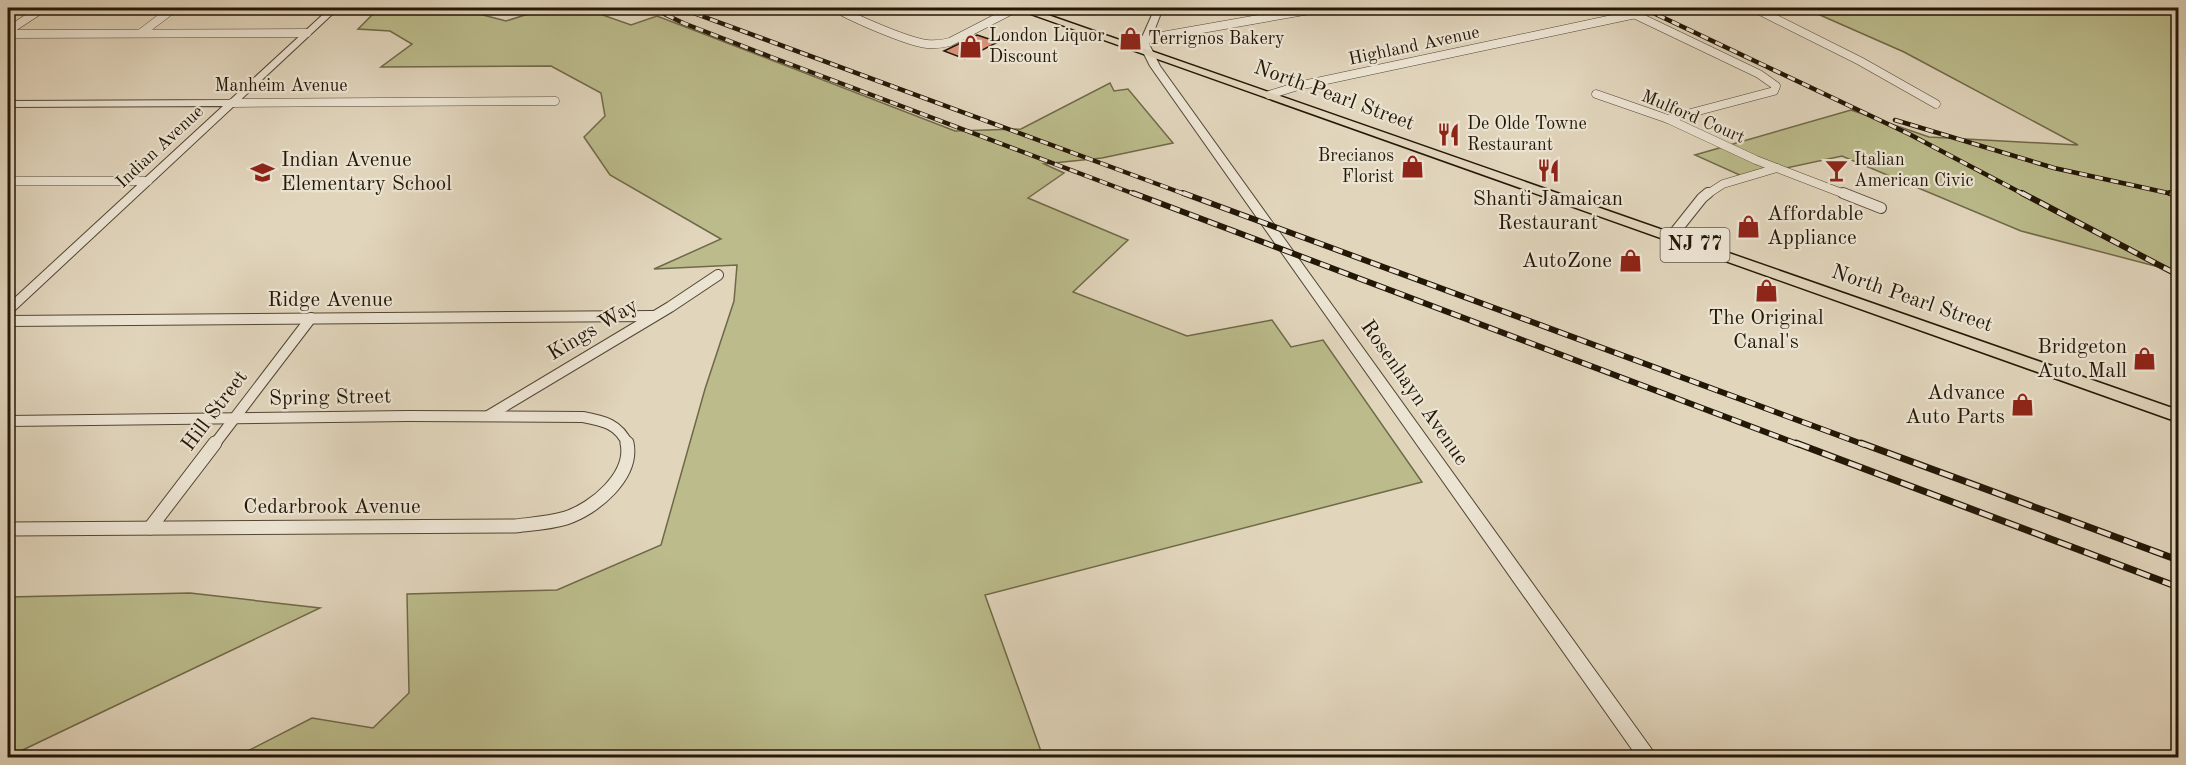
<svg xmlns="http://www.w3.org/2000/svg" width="2186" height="765" viewBox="0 0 2186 765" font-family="'Old Standard TT',serif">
	<rect width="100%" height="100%" fill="#e1d5bc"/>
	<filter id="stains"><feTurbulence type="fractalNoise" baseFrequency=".00333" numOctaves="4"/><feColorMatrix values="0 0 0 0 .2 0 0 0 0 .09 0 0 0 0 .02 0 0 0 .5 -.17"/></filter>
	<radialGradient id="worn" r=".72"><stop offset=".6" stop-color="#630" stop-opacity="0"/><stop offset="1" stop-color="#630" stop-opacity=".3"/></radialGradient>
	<g fill="#bbbb8b" stroke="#6f6948" stroke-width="1.5">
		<path d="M354 8H463L464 10 506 21 547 8H583L631 25 657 16 955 131 1021 129 1110 83 1114 91 1128 89 1173 143 1102 158 1044 164 1064 173 1028 198 1128 240 1073 292 1187 336 1272 320 1291 347 1323 340 1422 482 985 595 1043 757H236L312 718 373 728 409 693 407 594 557 590 661 545 705 389 734 301 737 265 654 269 721 239 610 175 584 137 605 116 601 93 551 66 381 67 412 44 390 31 358 29 375 12H350Z"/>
		<path d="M1804 8H2178V272L2021 231 1842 156 1744 177 1695 155 1851 110 1929 137 2078 145 1904 52Z"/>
		<path d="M190 593 320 608 8 757V597Z"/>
	</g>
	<path fill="#db9278" stroke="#231706" stroke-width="1.5" d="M977 35 998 42 965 59 944 51Z"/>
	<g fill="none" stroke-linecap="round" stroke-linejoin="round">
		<defs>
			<g id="minor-far2">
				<path d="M836 8C853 18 908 42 927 44 935 45 942 44 950 42L1016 8"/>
				<path d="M1621 8 1759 74 1776 86 1774 91 1668 119"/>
				<path d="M1754 8 1860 61 1936 104"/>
				<path d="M8 31 43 8"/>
				<path d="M141 33 174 8"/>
				<path d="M8 34 307 33"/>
				<path d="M1145 39 1321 8"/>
				<path d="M1596 94 1668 119 1756 160 1847 195"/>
				<path d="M1269 95 1298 86 1636 14"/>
				<path d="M232 103 555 101"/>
				<path d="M8 181H148"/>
				<path d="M1706 195 1723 184 1777 168"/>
			</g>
			<g id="minor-far1">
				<path d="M1843 193 1881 208"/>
				<path d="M1671 237 1702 198 1708 193"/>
				<path d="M8 321 653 316"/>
				<path d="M488 416 670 307 718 275"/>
				<path d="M8 421 408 416 583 417C604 421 619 424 628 445"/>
				<path d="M214 445 311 318"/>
			</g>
			<g id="minor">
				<path d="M150 528 215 443"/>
				<path d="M8 529 515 526C532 524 550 523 566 518 594 509 634 476 627 443"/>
			</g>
			<g id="tertiary">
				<path d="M330 8H339L12 313 8 314V304L223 106 8 107V101L230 100Z"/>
				<path d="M1155 8H1163L1149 44 1160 66 1658 758H1638L1150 66 1139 44Z"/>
			</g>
			<path id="primary" d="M1014 8H1028L2178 410V422Z"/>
		</defs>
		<use href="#minor-far2" stroke="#524634" stroke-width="9"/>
		<use href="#minor-far1" stroke="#524634" stroke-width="12"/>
		<use href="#minor" stroke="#524634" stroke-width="15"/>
		<use href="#tertiary" stroke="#524634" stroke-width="2"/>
		<use href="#primary" stroke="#231706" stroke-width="3"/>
		<use href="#minor-far2" stroke="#ece4d3" stroke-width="8"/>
		<use href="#minor-far1" stroke="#ece4d3" stroke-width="10"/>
		<use href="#minor" stroke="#ece4d3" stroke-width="13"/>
		<use href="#tertiary" fill="#ece4d3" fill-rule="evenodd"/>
		<use href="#primary" fill="#e1d5bc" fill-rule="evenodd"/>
		<defs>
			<g id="rail-far2">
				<path d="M652 8 683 23 771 57 1137 195"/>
				<path d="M680 8 1187 195"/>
				<path d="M1643 8 1909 134 2025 195"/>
				<path d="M1895 120 2054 168 2177 195"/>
			</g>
			<g id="rail-far1">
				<path d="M1133 193 1800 445"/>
				<path d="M1183 193 1865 445"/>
				<path d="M2022 193 2178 275"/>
				<path d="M2170 193 2178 195"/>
			</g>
			<g id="rail">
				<path d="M1796 443 2178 587"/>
				<path d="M1861 443 2178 560"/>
			</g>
		</defs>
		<use href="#rail-far2" stroke="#231706" stroke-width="4.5"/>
		<use href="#rail-far1" stroke="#231706" stroke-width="6"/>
		<use href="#rail" stroke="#231706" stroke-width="7"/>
		<use href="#rail-far2" stroke="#ece4d3" stroke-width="3" stroke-dasharray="8" stroke-linecap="butt"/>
		<use href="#rail-far1" stroke="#ece4d3" stroke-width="4" stroke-dasharray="10" stroke-linecap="butt"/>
		<use href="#rail" stroke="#ece4d3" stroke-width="4.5" stroke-dasharray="14" stroke-linecap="butt"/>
	</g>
	<defs>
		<symbol id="shop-bare" viewBox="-9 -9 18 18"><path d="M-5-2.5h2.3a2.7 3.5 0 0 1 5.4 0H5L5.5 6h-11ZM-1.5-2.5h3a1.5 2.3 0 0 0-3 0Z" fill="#8f2418" stroke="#ece4d3" stroke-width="2.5" paint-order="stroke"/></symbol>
		<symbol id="restaurant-bare" viewBox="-9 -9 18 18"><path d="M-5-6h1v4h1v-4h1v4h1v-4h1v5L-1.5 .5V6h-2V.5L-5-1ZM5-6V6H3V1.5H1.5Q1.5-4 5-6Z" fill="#8f2418" stroke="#ece4d3" stroke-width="2.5" paint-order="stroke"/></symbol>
		<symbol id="bar-bare" viewBox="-9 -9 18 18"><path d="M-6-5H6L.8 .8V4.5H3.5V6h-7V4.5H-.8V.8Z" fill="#8f2418" stroke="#ece4d3" stroke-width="2.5" paint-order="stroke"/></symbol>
		<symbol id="school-bare" viewBox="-9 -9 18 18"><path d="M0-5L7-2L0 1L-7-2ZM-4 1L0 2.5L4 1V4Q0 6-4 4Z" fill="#8f2418" stroke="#ece4d3" stroke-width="2.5" paint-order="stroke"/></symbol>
	</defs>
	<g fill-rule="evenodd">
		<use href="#shop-bare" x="1114" y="22" width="33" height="33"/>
		<use href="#shop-bare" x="954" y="30" width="33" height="33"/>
		<use href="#restaurant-bare" x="1432" y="118" width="33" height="33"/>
		<use href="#shop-bare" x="1396" y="150" width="33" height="33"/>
		<use href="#bar-bare" x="1820" y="154" width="33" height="33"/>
		<use href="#restaurant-bare" x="1532" y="154" width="33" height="33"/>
		<use href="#school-bare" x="246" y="156" width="33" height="33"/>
		<use href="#shop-bare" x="1732" y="210" width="33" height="33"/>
		<use href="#shop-bare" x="1614" y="244" width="33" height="33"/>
		<use href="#shop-bare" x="1750" y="274" width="33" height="33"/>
		<use href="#shop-bare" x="2128" y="342" width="33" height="33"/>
		<use href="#shop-bare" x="2006" y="388" width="33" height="33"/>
	</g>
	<g text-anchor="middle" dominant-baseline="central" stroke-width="4.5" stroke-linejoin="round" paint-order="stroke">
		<g font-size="18" fill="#231706" stroke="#ece4d3" text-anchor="start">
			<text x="989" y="36">London Liquor<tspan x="989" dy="21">Discount</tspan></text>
			<text x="1148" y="39">Terrignos Bakery</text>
			<text x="1467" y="124">De Olde Towne<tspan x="1467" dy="21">Restaurant</tspan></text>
			<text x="1394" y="156" text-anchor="end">Brecianos<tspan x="1394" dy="21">Florist</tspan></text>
			<text x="1854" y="160">Italian<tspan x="1854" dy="21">American Civic</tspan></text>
		</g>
		<g font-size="18" fill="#231706" stroke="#ece4d3">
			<text transform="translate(1414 46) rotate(-12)">Highland Avenue</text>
			<text x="281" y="86">Manheim Avenue</text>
			<text transform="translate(1693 117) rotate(23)">Mulford Court</text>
			<text transform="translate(160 147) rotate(-43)">Indian Avenue</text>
		</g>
		<rect fill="#ece4d3" stroke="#5f5444" stroke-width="1.5" x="1660.5" y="228" width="69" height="34" rx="4.5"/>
		<g font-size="20" font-weight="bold" fill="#231706">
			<text x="1695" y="245">NJ 77</text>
		</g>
		<g font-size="21" fill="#231706" stroke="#ece4d3">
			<text transform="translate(1334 96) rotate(20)">North Pearl Street</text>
			<text transform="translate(1912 299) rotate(19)">North Pearl Street</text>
			<text x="330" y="300">Ridge Avenue</text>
			<text transform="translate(593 330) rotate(-31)">Kings Way</text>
			<text transform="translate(1414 393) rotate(55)">Rosenhayn Avenue</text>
			<text transform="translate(330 398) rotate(-1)">Spring Street</text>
			<text transform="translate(215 411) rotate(-53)">Hill Street</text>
			<text x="332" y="507">Cedarbrook Avenue</text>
		</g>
		<g font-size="21" fill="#231706" stroke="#ece4d3" text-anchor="end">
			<text x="281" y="160" text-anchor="start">Indian Avenue<tspan x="281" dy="24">Elementary School</tspan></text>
			<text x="1548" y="199" text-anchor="middle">Shanti Jamaican<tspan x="1548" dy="24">Restaurant</tspan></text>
			<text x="1767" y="214" text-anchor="start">Affordable<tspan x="1767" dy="24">Appliance</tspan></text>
			<text x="1612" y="261">AutoZone</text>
			<text x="1766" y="318" text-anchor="middle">The Original<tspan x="1766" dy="24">Canal's</tspan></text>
			<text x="2127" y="347">Bridgeton<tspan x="2127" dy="24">Auto Mall</tspan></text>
			<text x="2005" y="393">Advance<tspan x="2005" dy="24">Auto Parts</tspan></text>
		</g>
	</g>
	<rect width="2186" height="765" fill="none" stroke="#e1d5bc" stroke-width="30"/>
	<rect x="9" y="9" width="2168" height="747" fill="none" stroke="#231706" stroke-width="3"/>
	<rect x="15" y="15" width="2156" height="735" fill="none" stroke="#231706" stroke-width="1.5"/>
	<rect width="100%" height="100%" filter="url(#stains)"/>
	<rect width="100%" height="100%" fill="url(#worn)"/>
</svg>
